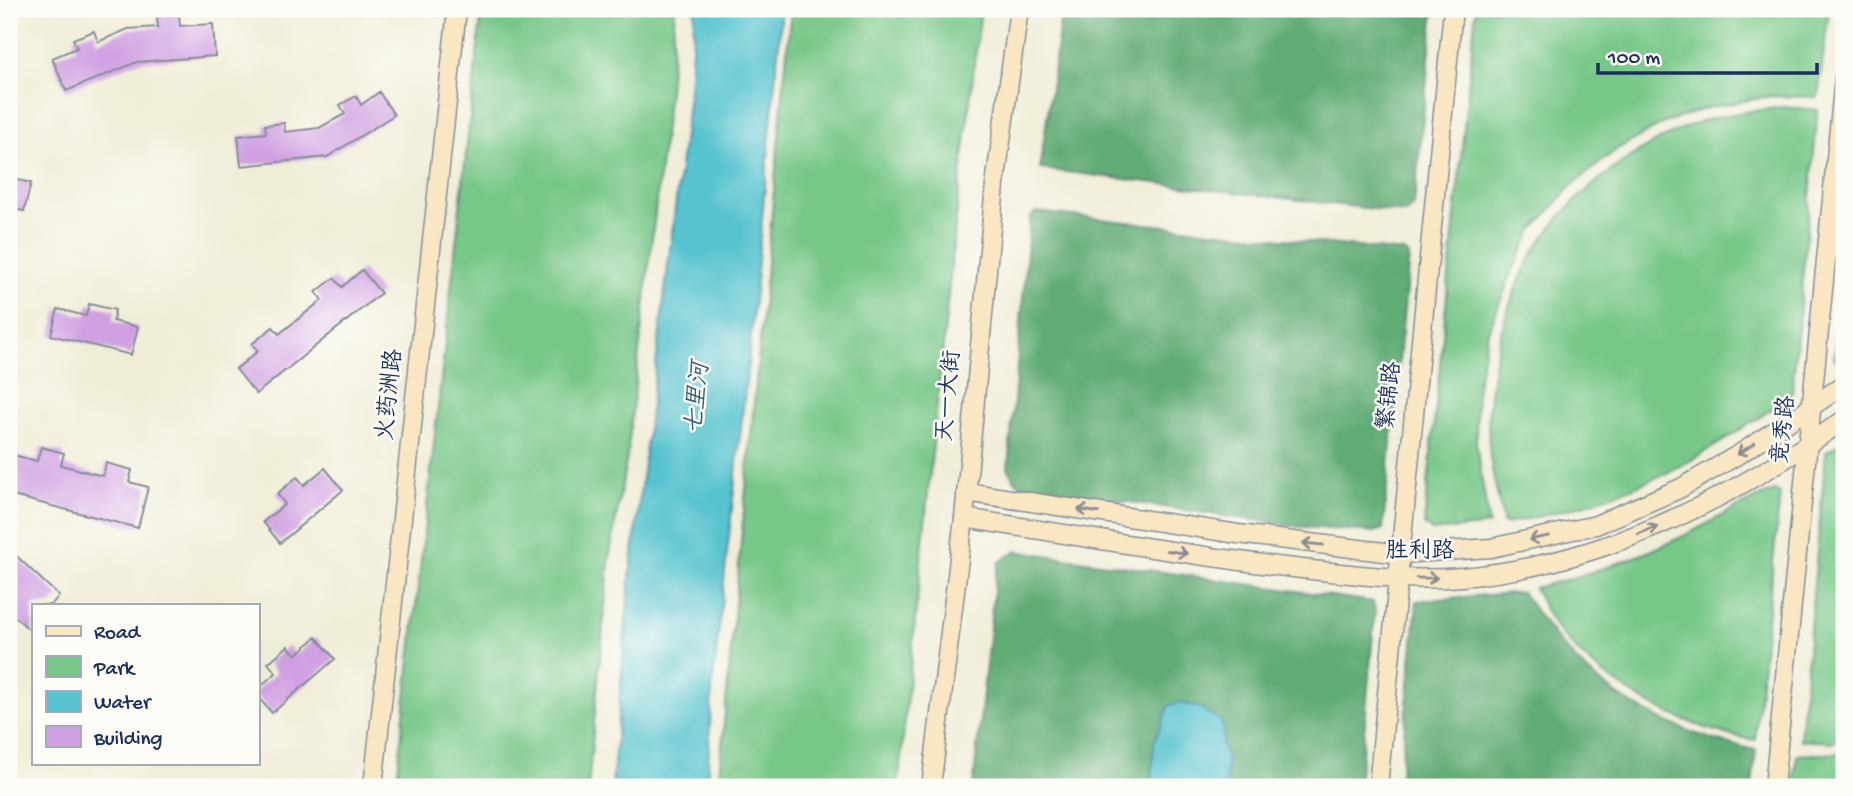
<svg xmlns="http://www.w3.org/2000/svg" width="1853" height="796" viewBox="0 0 1853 796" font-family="'Gochi Hand','LXGW WenKai TC',sans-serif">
	<rect width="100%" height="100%" fill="#fdfcf7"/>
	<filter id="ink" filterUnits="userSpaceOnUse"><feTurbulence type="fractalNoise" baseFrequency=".0143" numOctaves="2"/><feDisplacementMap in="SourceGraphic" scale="14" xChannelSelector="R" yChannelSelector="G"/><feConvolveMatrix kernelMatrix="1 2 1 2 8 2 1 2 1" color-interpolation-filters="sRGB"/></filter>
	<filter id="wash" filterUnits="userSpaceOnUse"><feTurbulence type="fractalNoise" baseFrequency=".00686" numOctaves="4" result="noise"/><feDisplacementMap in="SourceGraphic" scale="28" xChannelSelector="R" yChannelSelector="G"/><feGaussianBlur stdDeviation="1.57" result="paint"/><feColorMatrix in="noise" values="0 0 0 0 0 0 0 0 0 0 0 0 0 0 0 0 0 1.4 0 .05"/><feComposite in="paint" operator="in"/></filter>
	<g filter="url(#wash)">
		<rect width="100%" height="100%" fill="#f0edd7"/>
		<g fill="#77c788" stroke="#497b73" stroke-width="2">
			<path d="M482 9H675L669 91 627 456 610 553 588 787H396Z"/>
			<path d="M791 9H981L956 218 898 787H718Z"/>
			<path d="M1476 9H1671L1750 13 1789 9H1827L1829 11 1818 97 1771 96 1711 107 1664 123 1617 149 1570 187 1533 230 1515 265 1488 332 1477 385 1476 442 1489 525 1432 531 1424 524Z"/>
			<path d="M1785 107 1818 110 1792 393 1786 400C1753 421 1720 444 1686 463 1630 493 1566 512 1504 524 1499 502 1493 479 1490 456 1483 391 1501 306 1535 250 1567 198 1630 151 1686 127 1717 114 1752 111 1785 107Z"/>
			<path d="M1844 268V363H1840L1834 358Z"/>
			<path d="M1844 440V739L1831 742 1800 740 1826 452Z"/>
			<path d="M1775 491 1780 494 1755 740C1679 727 1598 685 1552 621 1545 611 1540 599 1534 588 1583 576 1631 561 1677 539 1710 524 1740 503 1775 491Z"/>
			<path d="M1844 753V787H1793L1797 755Z"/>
		</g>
		<g fill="#61ac74" stroke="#3e6e69" stroke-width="2">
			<path d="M1062 9H1434L1414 206 1406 213 1040 169Z"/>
			<path d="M1036 212 1403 252 1409 256 1383 529 1374 532 1292 526 1027 487 1016 482 1008 469 1030 218Z"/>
			<path d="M1016 551 1373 602 1375 611 1359 787H1223L1225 785 1227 760 1222 743 1224 731 1151 768V787H973L995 580 999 562Z"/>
			<path d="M1522 592C1542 620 1562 648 1587 671 1632 712 1697 739 1756 750L1752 787H1399L1417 601Z"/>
		</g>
		<g fill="#56c3cf" stroke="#387996" stroke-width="2">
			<path d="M695 9H782L749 354 712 690 707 787H612L630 577 688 102Z"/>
			<path d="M1179 703 1199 707 1220 720 1224 731 1222 743 1227 760 1225 785 1223 787H1151L1154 742 1169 705Z"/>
		</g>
		<g id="blocks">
			<g fill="#d0a0e3">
				<path d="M179 15 180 26 213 24 215 56 137 62 66 91 52 58 77 48 73 39 94 31 98 42 128 29 158 27 157 16Z"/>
				<path d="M379 92 394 115 327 157 241 166 238 136 266 133 265 125 284 123 285 132 319 128 345 114 340 105 356 96 361 105Z"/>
				<path d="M9 178 31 183 24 211 9 208Z"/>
				<path d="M362 270 381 293 256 394 236 369 258 351 252 344 273 327 279 334 322 300 316 292 334 278 342 287Z"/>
				<path d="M89 304 115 310 113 321 138 327 131 355 51 335 58 309 86 316Z"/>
				<path d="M41 447 64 453 61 465 103 476 106 463 132 470 129 482 148 487 138 528 9 495V471L13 455 37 461Z"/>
				<path d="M325 468 343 490 280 543 263 522 285 504 277 494 297 477 304 485Z"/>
				<path d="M9 549 59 596 51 605H33V633L9 611Z"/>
				<path d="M316 637 335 659 272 713 257 696V689L276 673 268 663 288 646 296 655Z"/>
			</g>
		</g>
	</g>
	<g filter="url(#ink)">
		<use href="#blocks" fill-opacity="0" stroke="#868e9a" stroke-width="2"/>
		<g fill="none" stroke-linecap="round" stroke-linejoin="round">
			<defs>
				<g id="secondary">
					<path d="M966 492 1238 534 1400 554 1491 548 1596 525 1681 488 1741 453 1844 385"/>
					<path d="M964 518C1074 535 1183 555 1294 568 1349 574 1406 582 1462 577 1602 565 1730 499 1844 420"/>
					<path d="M373 787 457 9"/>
					<path d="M931 787 964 518 995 185 1019 9"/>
					<path d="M1378 787 1453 9"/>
					<path d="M1774 787 1844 77"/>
				</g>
			</defs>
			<use href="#secondary" stroke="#868e9a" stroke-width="21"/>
			<use href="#secondary" stroke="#f9e7c3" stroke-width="18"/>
		</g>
		<defs><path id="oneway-shaft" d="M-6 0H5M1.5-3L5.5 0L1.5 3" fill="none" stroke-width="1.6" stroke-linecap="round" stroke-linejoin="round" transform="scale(1.75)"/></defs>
		<g stroke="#8a8b90">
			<use href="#oneway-shaft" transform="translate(1746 449) rotate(147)"/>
			<use href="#oneway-shaft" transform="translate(1088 511) rotate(-171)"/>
			<use href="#oneway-shaft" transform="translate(1648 530) rotate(-23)"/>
			<use href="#oneway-shaft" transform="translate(1539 538) rotate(169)"/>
			<use href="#oneway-shaft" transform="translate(1313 544) rotate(-174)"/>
			<use href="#oneway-shaft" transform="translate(1177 552) rotate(9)"/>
			<use href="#oneway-shaft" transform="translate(1427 578) rotate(-1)"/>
		</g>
	</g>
	<g text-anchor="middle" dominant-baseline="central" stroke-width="5" stroke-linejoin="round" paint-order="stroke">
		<g font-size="23" fill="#1b2f5e" stroke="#fdfcf7">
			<text transform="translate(391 395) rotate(-84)">火药洲路</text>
			<text transform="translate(950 396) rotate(-85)">天一大街</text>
			<text transform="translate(1391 396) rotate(-84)">繁锦路</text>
			<text transform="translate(1785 430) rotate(-84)">竞秀路</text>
			<text x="1420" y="552">胜利路</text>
		</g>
		<g font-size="24" font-style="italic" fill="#2d5b80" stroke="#fdfcf7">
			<text transform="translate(699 398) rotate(-84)">七里河</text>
		</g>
	</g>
	<rect width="1853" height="796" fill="none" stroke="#fdfcf7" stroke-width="35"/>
	<rect x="32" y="604" width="228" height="161" fill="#fdfcf7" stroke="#a3aaba" stroke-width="2"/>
	<rect x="46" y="626" width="35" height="10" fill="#f9e7c3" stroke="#a3aaba" stroke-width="2"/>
	<text x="94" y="638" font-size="21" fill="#1b2f5e">Road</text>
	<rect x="46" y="656" width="35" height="21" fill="#77c788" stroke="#a3aaba" stroke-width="2"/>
	<text x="94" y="674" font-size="21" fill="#1b2f5e">Park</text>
	<rect x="46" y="691" width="35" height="21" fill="#56c3cf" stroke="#a3aaba" stroke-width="2"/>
	<text x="94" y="708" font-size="21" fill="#1b2f5e">Water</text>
	<rect x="46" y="726" width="35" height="21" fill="#d0a0e3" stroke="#a3aaba" stroke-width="2"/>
	<text x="94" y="744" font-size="21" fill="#1b2f5e">Building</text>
	<path d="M1598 63v10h219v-10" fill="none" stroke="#1b2f5e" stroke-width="3.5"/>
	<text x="1608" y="63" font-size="21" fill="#1b2f5e" stroke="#fdfcf7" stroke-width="5" paint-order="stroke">100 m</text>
</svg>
